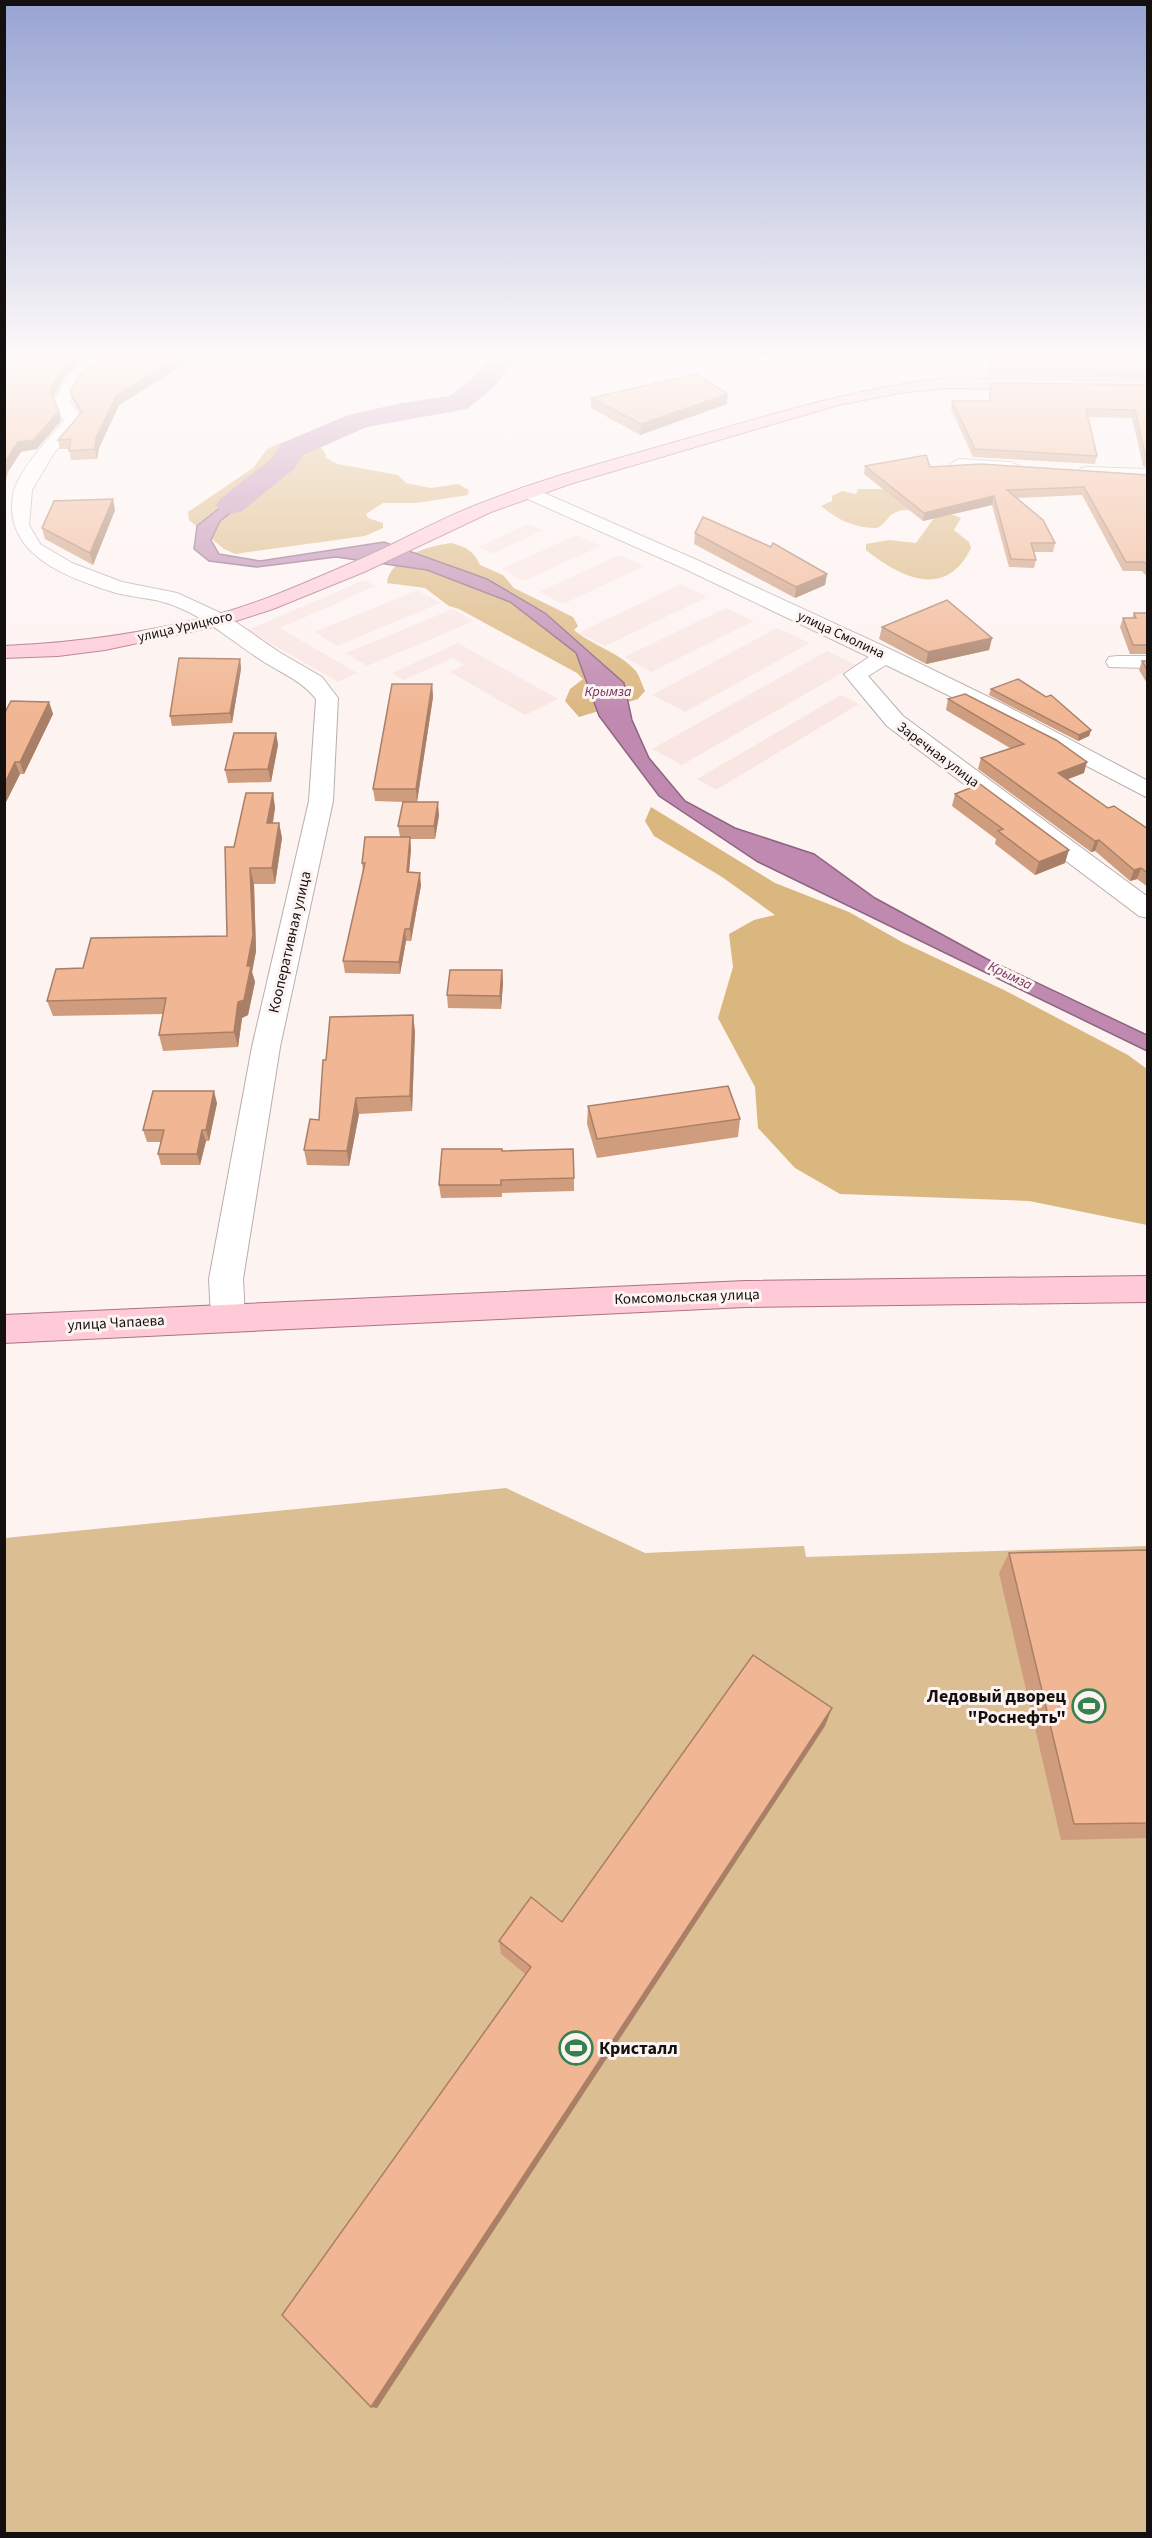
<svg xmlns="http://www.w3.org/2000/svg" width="1152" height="2538" viewBox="0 0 1152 2538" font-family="'Source Sans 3',sans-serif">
	<rect width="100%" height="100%" fill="#fdf3f1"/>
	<g fill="#f9e6e3">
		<path d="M528 524 543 530 493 554 478 547Z"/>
		<path d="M577 535 601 546 524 581 501 569Z"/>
		<path d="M619 555 644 566 563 604 539 592Z"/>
		<path d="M364 580 376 586 280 628 357 673 338 682 248 630Z"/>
		<path d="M681 584 707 597 605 646 578 633Z"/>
		<path d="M417 590 440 603 337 646 315 632Z"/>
		<path d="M726 608 754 621 651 672 624 657Z"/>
		<path d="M453 609 474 621 367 666 346 653Z"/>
		<path d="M777 628 810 643 685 712 652 695Z"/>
		<path d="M458 643 558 699 525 715 450 672 464 665 453 658 404 680 392 673Z"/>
		<path d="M827 651 856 665 682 765 652 749Z"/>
		<path d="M841 695 859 704 716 790 697 779Z"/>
	</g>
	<path fill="#dbbe92" d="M506 1488 645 1553 804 1546 806 1557 1147 1546V2533L5 2534V1538Z"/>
	<g fill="#dbb780">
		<path d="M300 439C311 443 325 444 326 458L338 464 398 475 406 483 431 488 458 484 469 490 468 495 416 503H383L366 514 368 518 383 523V528L365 536 235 554 224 549 189 520 188 512 253 468 267 449 282 442Z"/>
		<path d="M858 489H886L961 518 954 530 969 542 971 548C946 600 901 578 866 550V544L889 540 916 543 934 518C921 512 904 505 891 515 886 520 883 525 877 528 854 528 838 520 821 506L832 501V496L842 491 856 494Z"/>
		<path d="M451 543C466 547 474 551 480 565L503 575 514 588 573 617 578 626 574 630C593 646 617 651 635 670 639 674 642 685 645 691L638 699 579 717 565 701 570 689 583 679 577 673 459 609 449 606 425 588 387 583C390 557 429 546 451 543Z"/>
		<path d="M651 807 775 883 849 912 902 942 1004 990 1128 1055 1147 1069V1225L1029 1201 840 1194 795 1168 758 1128 755 1087 718 1018 733 967 729 934 754 920 775 915 722 877 654 836 645 821Z"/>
	</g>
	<path fill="#bf89b0" stroke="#8b6580" stroke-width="1.5" d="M277 457 291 459 246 501 220 521 211 540 219 554 260 561 384 542 487 579 545 613 624 683 632 720 649 758 685 801 735 828 814 854 875 898 987 959 1147 1035V1051L758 862 659 796 599 716 576 653 510 602 427 570 336 557 257 567 209 561 194 549 197 526 257 478Z"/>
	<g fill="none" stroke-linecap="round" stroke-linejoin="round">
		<path fill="#bf89b0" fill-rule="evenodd" d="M488 360H515L493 388 467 409 367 427 303 455 294 469 242 511 231 514 220 511 216 505 220 499 272 458 282 443 348 415 402 403 449 396 475 376Z"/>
		<defs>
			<g id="minor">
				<path d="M88 360H107L81 381 70 401 82 421 54 453 32 490 29 525 40 544 72 563 122 582 177 593 227 616 279 652 322 677 338 698 333 801 280 1047 243 1279 245 1317 240 1327 228 1331 216 1327 211 1317 209 1279 252 1047 309 801 316 699C302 681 283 674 264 662 231 641 202 613 163 602 146 597 127 597 110 591 63 576 0 552 14 490 22 467 48 439 64 421L54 401 68 375Z"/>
				<path d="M959 459 1011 462 1020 467 1011 472 953 468 950 464Z"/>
				<path d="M1087 467 1148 469V479L1081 476 1078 472 1081 468Z"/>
				<path d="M528 486 697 560 894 651 1005 705 1148 781V798L989 715 886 665 868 676 903 716 1148 897V918L1139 916 887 726 844 674 869 657 683 568 521 496 519 492 521 488Z"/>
				<path d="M1117 656H1148V668L1109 667 1106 662 1109 657Z"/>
			</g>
			<g id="major">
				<path d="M946 378 1148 381V391L946 388 900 393 838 405 570 484 491 512 364 572 273 609 227 624 105 650 58 656 4 658V646C76 643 146 633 215 615 260 603 305 583 349 564 393 546 434 521 479 504 546 477 617 459 686 439 773 414 857 388 946 378Z"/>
				<path d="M1148 1276V1302L745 1307 4 1343V1315L745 1281Z"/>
			</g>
		</defs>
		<use href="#minor" stroke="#b9aead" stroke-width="2"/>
		<use href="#major" stroke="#ac7281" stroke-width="2"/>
		<use href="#minor" fill="#fff" fill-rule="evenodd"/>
		<use href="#major" fill="#fecad8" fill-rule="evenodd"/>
	</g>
	<g fill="#cf9d7e">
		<path d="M985 360H1148V379L989 376Z"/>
		<path d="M991 383 1148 385V468L1143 466 1132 418 1088 417 1097 456 1095 464 973 457 951 409 952 401H989Z"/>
		<path d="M70 392 119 405 99 448 97 459 71 460 69 449H60L58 440 80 414 73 401Z"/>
		<path d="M591 398 727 404 640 435 591 408Z"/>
		<path d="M865 466 930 467 1148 475V578L1142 571H1123L1082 495 1017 498 1055 543 1053 552H1033L1036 560 1034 568 1009 567 992 505 923 521 864 474Z"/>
		<path d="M115 510 93 565 45 539 42 528Z"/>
		<path d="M695 533 827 574 825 585 795 598 694 544Z"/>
		<path d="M1134 613H1148V654H1130L1120 627 1123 618H1132Z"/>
		<path d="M882 627 992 638 989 650 926 664 879 639Z"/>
		<path d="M240 659 241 669 232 723 172 726 170 716Z"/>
		<path d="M1142 661H1148V685L1139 670Z"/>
		<path d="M432 684 433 697 417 802 439 815 435 839H410L411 849 409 872 421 885 411 941H406L400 974 345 973 343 961 363 872 362 863 400 837 398 826 403 802 375 801 373 789Z"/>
		<path d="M991 689 1091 730 1089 736 1078 741 989 695Z"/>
		<path d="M948 699 1084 773 1068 779 1108 808 1148 829V887L1137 879 1130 881 1095 851 1091 852 978 769 981 758 1010 748 946 710Z"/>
		<path d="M49 702 53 714 24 774H20L4 806V714Z"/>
		<path d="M276 733 278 745 271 782 228 783 225 770Z"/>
		<path d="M273 793 275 808 273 823H279L282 838 275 884H254L256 951 252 972 255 982 248 1015 242 1018 238 1047 163 1051 159 1035 163 1014 53 1016 47 1001 83 968 227 936 234 847Z"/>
		<path d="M955 794 1065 863 1035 875 995 844 996 839 952 806Z"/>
		<path d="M502 970 503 983 501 1009 448 1008 447 995Z"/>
		<path d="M415 1031 412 1111 359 1114 349 1166 307 1165 304 1150 319 1120 326 1060Z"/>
		<path d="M217 1103 209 1141H206L200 1165H161L158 1154 161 1142H147L143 1130Z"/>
		<path d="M588 1106 740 1119 738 1137 597 1158 587 1124Z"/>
		<path d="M502 1151 574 1178V1191L502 1193V1197L441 1198 439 1185Z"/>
		<path d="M1148 1550V1838L1061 1840 999 1573 1009 1553Z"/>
		<path d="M825 1726 377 2408 525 1974 501 1954 499 1941 562 1922Z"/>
	</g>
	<g fill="#a97f67">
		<path d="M70 360H84L66 374 52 400 50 391 64 365Z"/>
		<path d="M176 360H192L119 405 99 448 97 459 95 449 96 438 116 396Z"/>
		<path d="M728 394 727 404 640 435 641 424Z"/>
		<path d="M59 411 61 421 37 449 21 452 8 472 4 487V466L5 462 18 442Z"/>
		<path d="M994 496 992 505 923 521 924 513Z"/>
		<path d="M113 499 115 510 93 565 90 553Z"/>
		<path d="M827 574 825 585 795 598 796 587Z"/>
		<path d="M992 638 989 650 926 664 928 652Z"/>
		<path d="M240 659 241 669 232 723 230 713Z"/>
		<path d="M432 684 433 697 417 802 416 789Z"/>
		<path d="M49 702 53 714 24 774 20 762Z"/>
		<path d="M1091 730 1089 736 1078 741 1079 735Z"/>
		<path d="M276 733 278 745 271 782 268 769Z"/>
		<path d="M15 762 20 774 4 806V785Z"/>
		<path d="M1087 762 1084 773 1055 784 1058 773Z"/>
		<path d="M273 793 275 808 270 838 267 823Z"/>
		<path d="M438 802 439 815 435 839 434 826Z"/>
		<path d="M279 823 282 838 275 884 272 868Z"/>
		<path d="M410 837 411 849 408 884 407 872Z"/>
		<path d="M1099 840 1095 851 1091 852 1095 841Z"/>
		<path d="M1069 850 1065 863 1035 875 1039 862Z"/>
		<path d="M250 868 254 884 256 951 252 972 255 982 248 1015 242 1018 238 1047 234 1032 238 1002 247 966Z"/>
		<path d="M1141 868 1137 879 1130 881 1134 870Z"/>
		<path d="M420 873 421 885 411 941 410 929Z"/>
		<path d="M405 929 406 941 400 974 399 962Z"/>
		<path d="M502 970 503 983 501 1009 500 996Z"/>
		<path d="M413 1015 415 1031 412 1111 410 1096Z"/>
		<path d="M214 1091 217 1103 209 1141 206 1130Z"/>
		<path d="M356 1098 359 1114 349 1166 347 1151Z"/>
		<path d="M202 1130 206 1141 200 1165 197 1154Z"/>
		<path d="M832 1708 825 1726 377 2408 371 2407Z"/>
	</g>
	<g fill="#f1b693" stroke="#a97f67" stroke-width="1.5">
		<path d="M4 360H70L64 365 50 391 59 411 34 440 18 442 5 462 4 466Z"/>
		<path d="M96 360H176L116 396 96 438 95 449 69 451 71 439 58 440 82 412 70 392 81 373Z"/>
		<path d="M988 360H1148V371L991 369Z"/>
		<path d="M696 374 728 394 641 424 591 398Z"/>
		<path d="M991 383 1148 385V459L1146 458 1135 410 1086 409 1097 456 975 449 952 401H990Z"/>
		<path d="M926 455 930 467 981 464 1148 475V566L1144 562H1126L1084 487 1007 490 1043 520 1055 543H1031L1036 560 1011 559 994 496 924 513 865 466Z"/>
		<path d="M113 499 90 553 42 528 54 501Z"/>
		<path d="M703 517 771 547 773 543 827 574 796 587 695 533Z"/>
		<path d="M947 600 992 638 928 652 882 627Z"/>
		<path d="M1134 613H1148V645H1133L1123 618H1136Z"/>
		<path d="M179 658 240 659 230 713 170 716Z"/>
		<path d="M1142 661H1148V671Z"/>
		<path d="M1018 679 1046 697 1051 695 1091 730 1079 735 991 689Z"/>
		<path d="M392 684H432L416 789H373Z"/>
		<path d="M965 694 1056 740 1087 762 1058 773 1108 808 1114 806 1148 829V873L1141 868 1134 870 1099 840 1095 841 981 758 1024 744 948 699Z"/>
		<path d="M11 701 49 702 20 762H15L4 785V714Z"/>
		<path d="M234 733H276L268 769 225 770Z"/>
		<path d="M980 784 1069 850 1039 862 998 831 1003 829 955 794Z"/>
		<path d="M246 793H273L267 823H279L272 868H250L253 935 247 966H251L244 1000 238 1002 234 1032 159 1035 166 998 47 1001 56 969 83 968 91 938 227 936 225 847H234Z"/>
		<path d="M403 802H438L434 826H398Z"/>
		<path d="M365 837H410L407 872 420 873 410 929H405L399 962 343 961 365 863H362Z"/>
		<path d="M450 970H502L500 996 447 995Z"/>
		<path d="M413 1015 410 1096 356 1098 347 1151 304 1150 310 1119 319 1120 323 1060H326L330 1017Z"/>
		<path d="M728 1086 740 1119 597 1139 588 1106Z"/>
		<path d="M153 1091H214L206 1130H202L197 1154H158L164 1130H143Z"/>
		<path d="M442 1149H502V1151L573 1149 574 1178 501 1180V1185H439Z"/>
		<path d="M1148 1550V1823L1074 1824 1009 1553Z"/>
		<path d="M753 1655 832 1708 371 2407 282 2315 531 1967 499 1941 531 1897 562 1922Z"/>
	</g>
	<linearGradient id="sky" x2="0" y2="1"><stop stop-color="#97a3d2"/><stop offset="0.5" stop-color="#fefaf9"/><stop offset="1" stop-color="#fefaf9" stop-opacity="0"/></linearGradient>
	<rect width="1152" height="716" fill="url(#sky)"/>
	<defs>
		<symbol id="stadium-ring" viewBox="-11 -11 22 22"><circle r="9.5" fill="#fdf3f1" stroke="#358251" stroke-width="1.5"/><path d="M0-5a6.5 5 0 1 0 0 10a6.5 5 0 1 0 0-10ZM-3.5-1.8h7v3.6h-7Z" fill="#358251"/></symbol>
	</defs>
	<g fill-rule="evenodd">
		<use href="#stadium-ring" x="1070" y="1687" width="38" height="38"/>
		<use href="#stadium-ring" x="557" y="2029" width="38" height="38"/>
	</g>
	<g text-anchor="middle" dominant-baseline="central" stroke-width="6" stroke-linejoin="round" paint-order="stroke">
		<g font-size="14" fill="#13100f" stroke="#fdf3f1">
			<text transform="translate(185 627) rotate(-13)">улица Урицкого</text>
			<text transform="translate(841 635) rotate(25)">улица Смолина</text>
			<text transform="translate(938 755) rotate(37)">Заречная улица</text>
		</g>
		<g font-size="14" font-style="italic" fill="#733264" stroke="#fdf3f1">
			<text x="608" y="692">Крымза</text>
			<text transform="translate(1010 976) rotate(26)">Крымза</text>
		</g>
		<g font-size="15" fill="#13100f" stroke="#fdf3f1">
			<text transform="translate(290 942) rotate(-77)">Кооперативная улица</text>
			<text transform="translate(687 1297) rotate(-2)">Комсомольская улица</text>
			<text transform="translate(116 1323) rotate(-3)">улица Чапаева</text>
		</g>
		<g font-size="18" font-weight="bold" fill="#13100f" stroke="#fdf3f1" text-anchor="end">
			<text x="1066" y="1696">Ледовый дворец<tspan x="1066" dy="21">"Роснефть"</tspan></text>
			<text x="599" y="2048" text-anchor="start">Кристалл</text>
		</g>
	</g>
	<rect width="1152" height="2538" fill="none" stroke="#13100f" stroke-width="12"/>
</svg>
